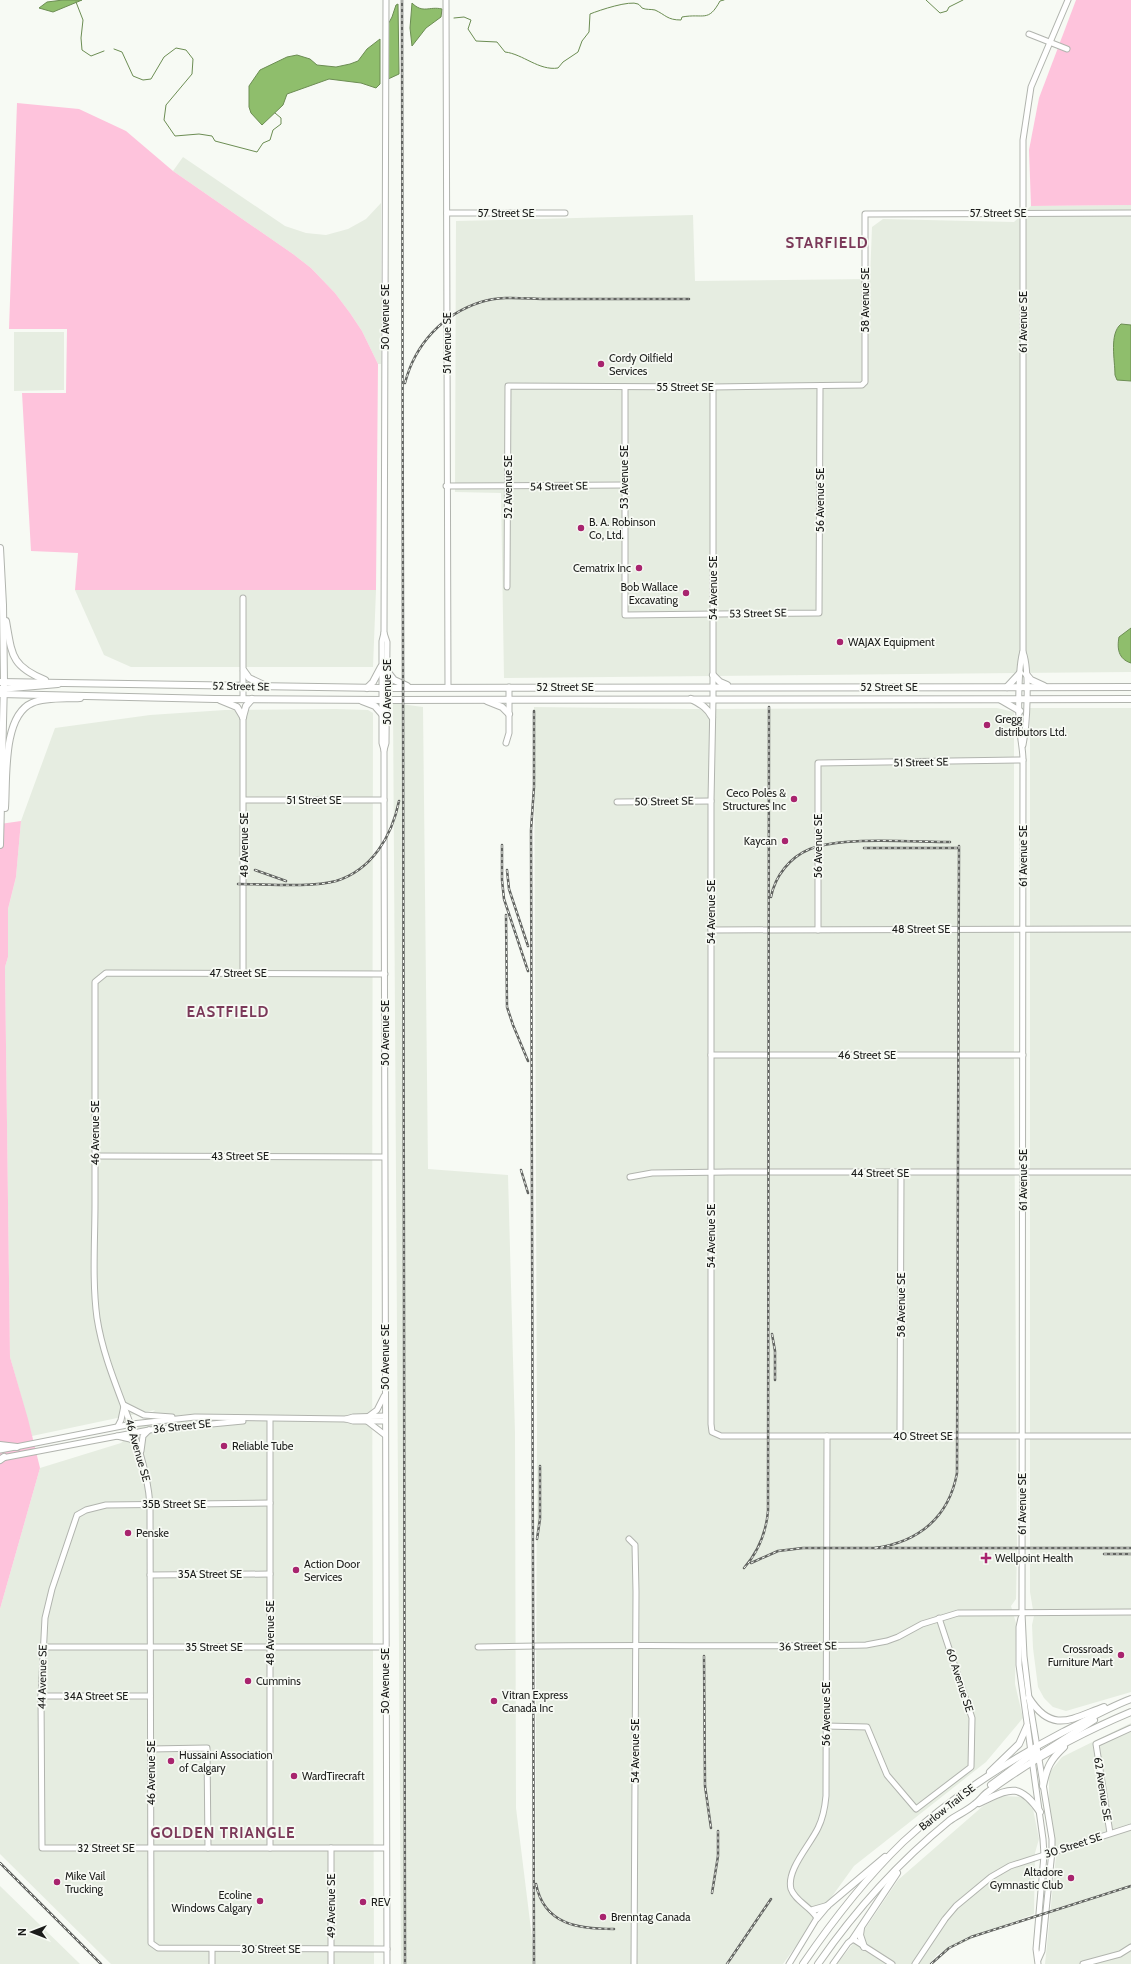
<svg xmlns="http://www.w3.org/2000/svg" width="1131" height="1964" viewBox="0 0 1131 1964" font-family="Cabin,sans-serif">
	<rect width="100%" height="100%" fill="#f7faf4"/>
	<g fill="#e6ede1">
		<path d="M183 157 285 226 306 233 326 235 348 229 366 219 381 203V364H378L362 331 350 313 335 293 311 268 293 254 173 171Z"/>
		<path d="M1131 205V672L504 678 501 493 455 492 456 221 693 215 695 281 870 279 872 227 883 219 1014 222 1031 206Z"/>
		<path d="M14 332H64V390L14 391Z"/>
		<path d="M75 590H376L373 667H131L104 655Z"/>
		<path d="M393 703 423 707 428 1169 508 1175 515 1433 516 1808 535 1962 537 1436 534 707 691 709 997 708 1014 712V1063L1017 1551 1016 1599 1011 1606 1016 1623 1015 1684 1023 1718 986 1762 854 1866 783 1964H401Z"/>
		<path d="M1030 708H1131V1692L1066 1711 1053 1707 1044 1698 1038 1687 1033 1648 1032 1625 1034 1616 1030 1592Z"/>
		<path d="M336 709 368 710 373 713 372 1340 374 1964H111L0 1854V1609L40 1468 121 1443 155 1410 32 1436 10 1357 5 967 8 957V909L16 877 21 821 55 728 150 715 225 710Z"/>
		<path d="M1131 1723V1964H1045L1056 1856 1049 1808V1773L1062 1757Z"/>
		<path d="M1003 1796 1023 1797 1033 1809 1039 1839 1035 1853 1034 1914 978 1936 938 1954 929 1964H837L867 1926 898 1880 983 1806Z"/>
		<path d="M0 1886 80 1964H0Z"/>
	</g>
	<g fill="#fec3dc">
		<path d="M1076 0H1131V205L1031 206 1029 150 1039 98Z"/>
		<path d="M17 103 79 109 126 131 173 171 293 254 311 268 335 293 350 313 362 331 378 364 376 590H75L78 553 31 551 22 393H66L67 329H9Z"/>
		<path d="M21 821 16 877 8 909V957L5 967 10 1357 28 1419 40 1468 0 1609V824Z"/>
	</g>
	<g fill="#8fbe6c" stroke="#6c8d53">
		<path d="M63 0H82L53 12 39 8 47 2Z"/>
		<path d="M412 3C423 14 429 6 442 9L441 17 426 28 412 46 410 28Z"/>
		<path d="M398 4 399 74 386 80V28L392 17 396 5Z"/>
		<path d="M380 39V84L376 88 361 83 329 79 287 94 283 105 262 125 251 113 249 107V86L260 70 287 57 297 55 310 59 317 65 336 67 350 64 358 61 367 49Z"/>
		<path d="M1121 324 1131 325V381L1117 380 1115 375C1115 360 1109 334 1121 324Z"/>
		<path d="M1131 628V663C1118 659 1117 648 1119 637Z"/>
	</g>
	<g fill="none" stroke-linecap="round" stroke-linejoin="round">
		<g stroke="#6c8d53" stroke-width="1">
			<path d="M926 0 940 13 947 11 949 7 963 0"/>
			<path d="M76 2 83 20 81 38 82 50 91 56 104 51"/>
			<path d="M454 18 464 17 471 20 468 29 476 41 497 42 505 52C523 54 539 71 558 68L563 62 578 52 582 41 589 32 590 14C600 10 630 0 638 4 640 5 641 7 642 8 646 10 651 9 655 10 666 15 667 20 681 20L682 17C704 13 708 23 720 1L724 0"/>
			<path d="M114 49 122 52 133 76 143 80 151 79 164 57 176 48 186 50 193 59 192 74 166 105 164 120 175 136 199 134 212 136 215 141 257 152 263 143 270 140 273 130 281 124V118L275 113"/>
		</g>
		<defs>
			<g id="minor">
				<path d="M386 0 384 633 382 641V743L384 750V800L387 1964"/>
				<path d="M446 0 448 687"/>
				<path d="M1029 34 1067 49"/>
				<path d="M447 213H565"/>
				<path d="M625 387V615L819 613 820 387"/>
				<path d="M713 387V699L711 801V1424L712 1432 721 1436H1131"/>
				<path d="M446 486 623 485"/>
				<path d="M507 587 508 386 713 387 862 385 865 382V214L1131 213"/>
				<path d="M243 598V699"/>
				<path d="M1023 652C1030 670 1027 726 1023 745"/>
				<path d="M243 717V973"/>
				<path d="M506 743 509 733V687"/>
				<path d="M384 750 386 743 387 642 384 633"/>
				<path d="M244 800H384"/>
				<path d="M617 802 711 801"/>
				<path d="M711 930 1131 929"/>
				<path d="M818 930V763L1023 760"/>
				<path d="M385 974 106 973 95 982C95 1056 95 1130 95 1203 95 1241 92 1281 97 1318 107 1383 145 1437 150 1505L151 1943 158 1948 387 1949"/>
				<path d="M711 1055H1023"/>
				<path d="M95 1156 384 1157"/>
				<path d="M630 1177 652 1173 729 1172H1131"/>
				<path d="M124 1405 144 1415 172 1417"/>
				<path d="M369 1416 377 1410 384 1396"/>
				<path d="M270 1419V1848"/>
				<path d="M346 1419 353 1417 385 1416"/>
				<path d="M367 1421 385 1435"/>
				<path d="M118 1426 121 1420 124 1406"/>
				<path d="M117 1436 130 1439 138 1444"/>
				<path d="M900 1436 901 1173"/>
				<path d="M0 1450 132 1424 195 1417 346 1419 353 1421H385"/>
				<path d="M141 1451 143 1436 149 1430"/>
				<path d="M2 1458 149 1430 243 1421"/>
				<path d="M270 1503 106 1505 86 1510 77 1515 52 1589 45 1618 41 1696 42 1848H386"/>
				<path d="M629 1539 635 1545 636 1592 634 1964"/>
				<path d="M150 1575 270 1574"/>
				<path d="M1021 1618 1019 1627V1665L1043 1839 1044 1855 1036 1949 1038 1964"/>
				<path d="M42 1647H385"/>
				<path d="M478 1647C607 1644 737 1647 866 1645L887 1641 898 1637 922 1624 958 1613 1131 1612"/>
				<path d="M41 1696H150"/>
				<path d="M826 1726 867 1727 887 1775 916 1809 971 1767 972 1718 939 1618"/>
				<path d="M151 1749 207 1748 208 1848"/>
				<path d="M1110 1833 1096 1744 1131 1728"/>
				<path d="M331 1848V1964"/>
				<path d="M212 1949V1964"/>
				<path d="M1038 1960 1042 1951 1052 1851V1839L1029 1698 1024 1656 1022 1613 1023 760C1023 751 1021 742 1020 732 1018 716 1018 667 1023 651V140L1031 87 1068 0"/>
				<path d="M789 1964 817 1918C811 1907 795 1901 791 1889 786 1870 810 1845 818 1828 823 1818 825 1807 826 1796L827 1436"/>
				<path d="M833 1964 848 1943 853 1939 892 1964"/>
				<path d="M915 1964 945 1919 956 1906 991 1877 1010 1866 1131 1827"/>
				<path d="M1083 1964 1120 1954 1131 1947"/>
			</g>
			<g id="major">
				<path d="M0 548 3 605 4 682 0 845"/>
				<path d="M6 621C12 655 11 666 45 680"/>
				<path d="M244 671 249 678 264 685"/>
				<path d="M387 671 394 680 407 686"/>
				<path d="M1026 674 1031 680 1044 686"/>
				<path d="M713 675 720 682 727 685"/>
				<path d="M0 682 382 688 1131 687"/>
				<path d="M1007 687 1020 673"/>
				<path d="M367 688 373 682 381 667"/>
				<path d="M0 689 58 684"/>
				<path d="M0 694 215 699 387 700 1131 699"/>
				<path d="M691 699C700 704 707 707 712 717"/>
				<path d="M220 700 237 707 243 717"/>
				<path d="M1001 700 1020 711"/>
				<path d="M362 701 375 706 382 714"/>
				<path d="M487 701 502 707 509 714"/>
				<path d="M243 717 246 706 252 699"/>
				<path d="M5 808C7 780 2 716 32 703 46 697 65 699 80 698"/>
				<path d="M0 1445 17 1447"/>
				<path d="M0 1460 4 1457"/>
				<path d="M1029 1698C1052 1734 1071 1719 1104 1707"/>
				<path d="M1033 1759 1094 1720"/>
				<path d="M990 1772 1019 1744 1027 1726"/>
				<path d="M991 1785 1035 1752"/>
				<path d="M1043 1786C1047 1767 1050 1760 1064 1747"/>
				<path d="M979 1803C1008 1790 1018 1780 1040 1812"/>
				<path d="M813 1910 827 1906"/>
				<path d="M817 1918 827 1906 885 1857"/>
				<path d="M861 1928 860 1935 864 1947"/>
				<path d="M853 1939 897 1873"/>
				<path d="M803 1964C831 1923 867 1877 903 1842 950 1798 1006 1762 1063 1732 1085 1721 1107 1708 1131 1699"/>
				<path d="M818 1964C854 1912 900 1861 949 1821 957 1815 967 1811 975 1804 980 1801 983 1795 988 1792 1032 1759 1081 1733 1131 1712"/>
			</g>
		</defs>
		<use href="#minor" stroke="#b1b4ae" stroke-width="7"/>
		<use href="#major" stroke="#b1b4ae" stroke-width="8"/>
		<use href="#minor" stroke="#fff" stroke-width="5"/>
		<use href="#major" stroke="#fff" stroke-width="6"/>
		<defs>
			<g id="rail">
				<path d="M402 0 405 1964"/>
				<path d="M405 383C415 344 443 314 481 302 502 295 527 299 548 299 595 299 642 299 689 299"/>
				<path d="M502 845V880L504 899 528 971"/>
				<path d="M864 848H957"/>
				<path d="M255 870 286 881"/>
				<path d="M507 870 509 889 528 946"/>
				<path d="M238 884C266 884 310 888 336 881 372 870 392 836 399 801"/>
				<path d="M771 897C775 876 790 857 810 849 843 836 913 842 950 842"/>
				<path d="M506 915 507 1007 513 1025 528 1061"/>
				<path d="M521 1170 528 1193"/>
				<path d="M772 1334 775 1351V1380"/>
				<path d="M537 1539 540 1519V1466"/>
				<path d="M875 1548C919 1542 949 1517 957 1473L959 846"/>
				<path d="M1104 1554H1131"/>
				<path d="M751 1563 778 1551 803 1548H1131"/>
				<path d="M744 1568C759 1551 766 1533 768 1511L769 707"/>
				<path d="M704 1656 705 1786 711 1828"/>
				<path d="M0 1863 101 1964"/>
				<path d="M536 1884C544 1925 579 1929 614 1929"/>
				<path d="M712 1893 718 1856V1831"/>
				<path d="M534 1964 531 830 534 787V711"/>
				<path d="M727 1964 771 1899"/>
				<path d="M931 1964 949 1948 971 1937 1131 1886"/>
			</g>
		</defs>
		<use href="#rail" stroke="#626461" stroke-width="2.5"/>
		<use href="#rail" stroke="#f7faf4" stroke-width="1" stroke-dasharray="3" stroke-linecap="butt"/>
	</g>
	<g fill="#a8246e" stroke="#f7faf4" stroke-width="1.5">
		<circle cx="601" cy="364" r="4"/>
		<circle cx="581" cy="528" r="4"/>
		<circle cx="639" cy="568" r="4"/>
		<circle cx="686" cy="593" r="4"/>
		<circle cx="840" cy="642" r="4"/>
		<circle cx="987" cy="725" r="4"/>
		<circle cx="794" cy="799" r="4"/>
		<circle cx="785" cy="841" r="4"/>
		<circle cx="224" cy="1446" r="4"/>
		<circle cx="128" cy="1533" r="4"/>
		<path d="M984 1552h4v4h4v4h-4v4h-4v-4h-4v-4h4z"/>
		<circle cx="296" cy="1570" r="4"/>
		<circle cx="1121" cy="1655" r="4"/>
		<circle cx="248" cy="1681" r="4"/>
		<circle cx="494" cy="1701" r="4"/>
		<circle cx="171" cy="1761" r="4"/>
		<circle cx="294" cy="1776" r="4"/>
		<circle cx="1071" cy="1878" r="4"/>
		<circle cx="57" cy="1882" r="4"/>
		<circle cx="260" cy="1901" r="4"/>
		<circle cx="363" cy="1902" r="4"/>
		<circle cx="603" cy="1917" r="4"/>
	</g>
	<g text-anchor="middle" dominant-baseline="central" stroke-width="3.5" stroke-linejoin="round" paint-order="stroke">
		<g font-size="11" fill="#1b1c1a" stroke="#f7faf4">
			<text x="506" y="213">57 Street SE</text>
			<text x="998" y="213">57 Street SE</text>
			<text transform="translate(865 300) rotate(-90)">58 Avenue SE</text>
			<text transform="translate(385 317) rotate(-90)">50 Avenue SE</text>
			<text transform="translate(1023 322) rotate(-90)">61 Avenue SE</text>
			<text transform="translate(447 343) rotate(-90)">51 Avenue SE</text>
			<text x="685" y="387">55 Street SE</text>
			<text transform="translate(624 477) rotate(-90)">53 Avenue SE</text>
			<text transform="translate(559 486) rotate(-1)">54 Street SE</text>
			<text transform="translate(508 487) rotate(-90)">52 Avenue SE</text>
			<text transform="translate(820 500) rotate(-90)">56 Avenue SE</text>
			<text transform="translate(713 588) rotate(-90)">54 Avenue SE</text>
			<text transform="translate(758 613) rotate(-1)">53 Street SE</text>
			<text transform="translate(241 686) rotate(1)">52 Street SE</text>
			<text x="565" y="687">52 Street SE</text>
			<text x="889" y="687">52 Street SE</text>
			<text transform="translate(387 692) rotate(-90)">50 Avenue SE</text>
			<text transform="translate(921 762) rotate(-1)">51 Street SE</text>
			<text x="314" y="800">51 Street SE</text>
			<text transform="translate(664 801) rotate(-1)">50 Street SE</text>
			<text transform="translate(244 845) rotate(-90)">48 Avenue SE</text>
			<text transform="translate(818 846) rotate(-90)">56 Avenue SE</text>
			<text transform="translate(1023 856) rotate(-90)">61 Avenue SE</text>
			<text transform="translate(711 912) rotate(-90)">54 Avenue SE</text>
			<text x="921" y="929">48 Street SE</text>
			<text x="238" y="973">47 Street SE</text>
			<text transform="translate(385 1033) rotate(-90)">50 Avenue SE</text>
			<text x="867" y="1055">46 Street SE</text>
			<text transform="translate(95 1133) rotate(-90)">46 Avenue SE</text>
			<text x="240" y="1156">43 Street SE</text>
			<text x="880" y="1173">44 Street SE</text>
			<text transform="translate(1023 1180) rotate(-90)">61 Avenue SE</text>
			<text transform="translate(711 1236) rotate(-90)">54 Avenue SE</text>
			<text transform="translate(901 1305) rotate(-90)">58 Avenue SE</text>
			<text transform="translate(385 1357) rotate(-90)">50 Avenue SE</text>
			<text transform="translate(182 1426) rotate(-6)">36 Street SE</text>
			<text x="923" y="1436">40 Street SE</text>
			<text transform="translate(138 1450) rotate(74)">46 Avenue SE</text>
			<text x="174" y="1504">35B Street SE</text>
			<text transform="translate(1022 1504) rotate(-90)">61 Avenue SE</text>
			<text x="210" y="1574">35A Street SE</text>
			<text transform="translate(270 1633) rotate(-90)">48 Avenue SE</text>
			<text transform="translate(808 1646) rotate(-1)">36 Street SE</text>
			<text x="214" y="1647">35 Street SE</text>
			<text transform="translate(42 1677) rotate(-89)">44 Avenue SE</text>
			<text transform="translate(960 1680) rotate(72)">60 Avenue SE</text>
			<text transform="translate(385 1681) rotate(-90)">50 Avenue SE</text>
			<text x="96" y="1696">34A Street SE</text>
			<text transform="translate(826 1714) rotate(-90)">56 Avenue SE</text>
			<text transform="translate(635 1751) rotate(-90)">54 Avenue SE</text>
			<text transform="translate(151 1773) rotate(-90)">46 Avenue SE</text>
			<text transform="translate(1103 1789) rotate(81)">62 Avenue SE</text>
			<text transform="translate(947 1807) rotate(-38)">Barlow Trail SE</text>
			<text transform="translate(1073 1845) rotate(-18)">30 Street SE</text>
			<text x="106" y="1848">32 Street SE</text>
			<text transform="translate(331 1906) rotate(-90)">49 Avenue SE</text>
			<text x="271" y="1949">30 Street SE</text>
		</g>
		<g font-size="11" fill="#1b1c1a" stroke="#f7faf4" text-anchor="start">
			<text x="609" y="358">Cordy Oilfield<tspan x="609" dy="13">Services</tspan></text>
			<text x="589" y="522">B. A. Robinson<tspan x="589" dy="13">Co, Ltd.</tspan></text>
			<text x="631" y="568" text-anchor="end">Cematrix Inc</text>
			<text x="678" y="587" text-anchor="end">Bob Wallace<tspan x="678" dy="13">Excavating</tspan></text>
			<text x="848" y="642">WAJAX Equipment</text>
			<text x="995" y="719">Gregg<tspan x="995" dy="13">distributors Ltd.</tspan></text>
			<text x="786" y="793" text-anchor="end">Ceco Poles &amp;<tspan x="786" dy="13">Structures Inc</tspan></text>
			<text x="777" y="841" text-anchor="end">Kaycan</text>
			<text x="232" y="1446">Reliable Tube</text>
			<text x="136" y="1533">Penske</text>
			<text x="995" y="1558">Wellpoint Health</text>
			<text x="304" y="1564">Action Door<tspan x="304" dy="13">Services</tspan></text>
			<text x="1113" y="1649" text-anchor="end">Crossroads<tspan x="1113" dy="13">Furniture Mart</tspan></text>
			<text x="256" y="1681">Cummins</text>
			<text x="502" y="1695">Vitran Express<tspan x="502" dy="13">Canada Inc</tspan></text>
			<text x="179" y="1755">Hussaini Association<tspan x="179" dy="13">of Calgary</tspan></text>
			<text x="302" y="1776">WardTirecraft</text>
			<text x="1063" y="1872" text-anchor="end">Altadore<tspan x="1063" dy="13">Gymnastic Club</tspan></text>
			<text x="65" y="1876">Mike Vail<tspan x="65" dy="13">Trucking</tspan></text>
			<text x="252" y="1895" text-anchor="end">Ecoline<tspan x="252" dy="13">Windows Calgary</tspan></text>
			<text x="371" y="1902">REV</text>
			<text x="611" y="1917">Brenntag Canada</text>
		</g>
		<g font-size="15" font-weight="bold" letter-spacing="1" fill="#7b3959" stroke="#f7faf4">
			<text x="827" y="243">STARFIELD</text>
			<text x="228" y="1012">EASTFIELD</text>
			<text x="223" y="1833">GOLDEN TRIANGLE</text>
		</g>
	</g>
	<g transform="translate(32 1932) rotate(270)" stroke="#f7faf4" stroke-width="3" paint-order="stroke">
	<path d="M0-3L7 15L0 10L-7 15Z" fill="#1b1c1a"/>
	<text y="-6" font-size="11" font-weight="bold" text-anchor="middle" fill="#1b1c1a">N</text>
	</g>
</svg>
